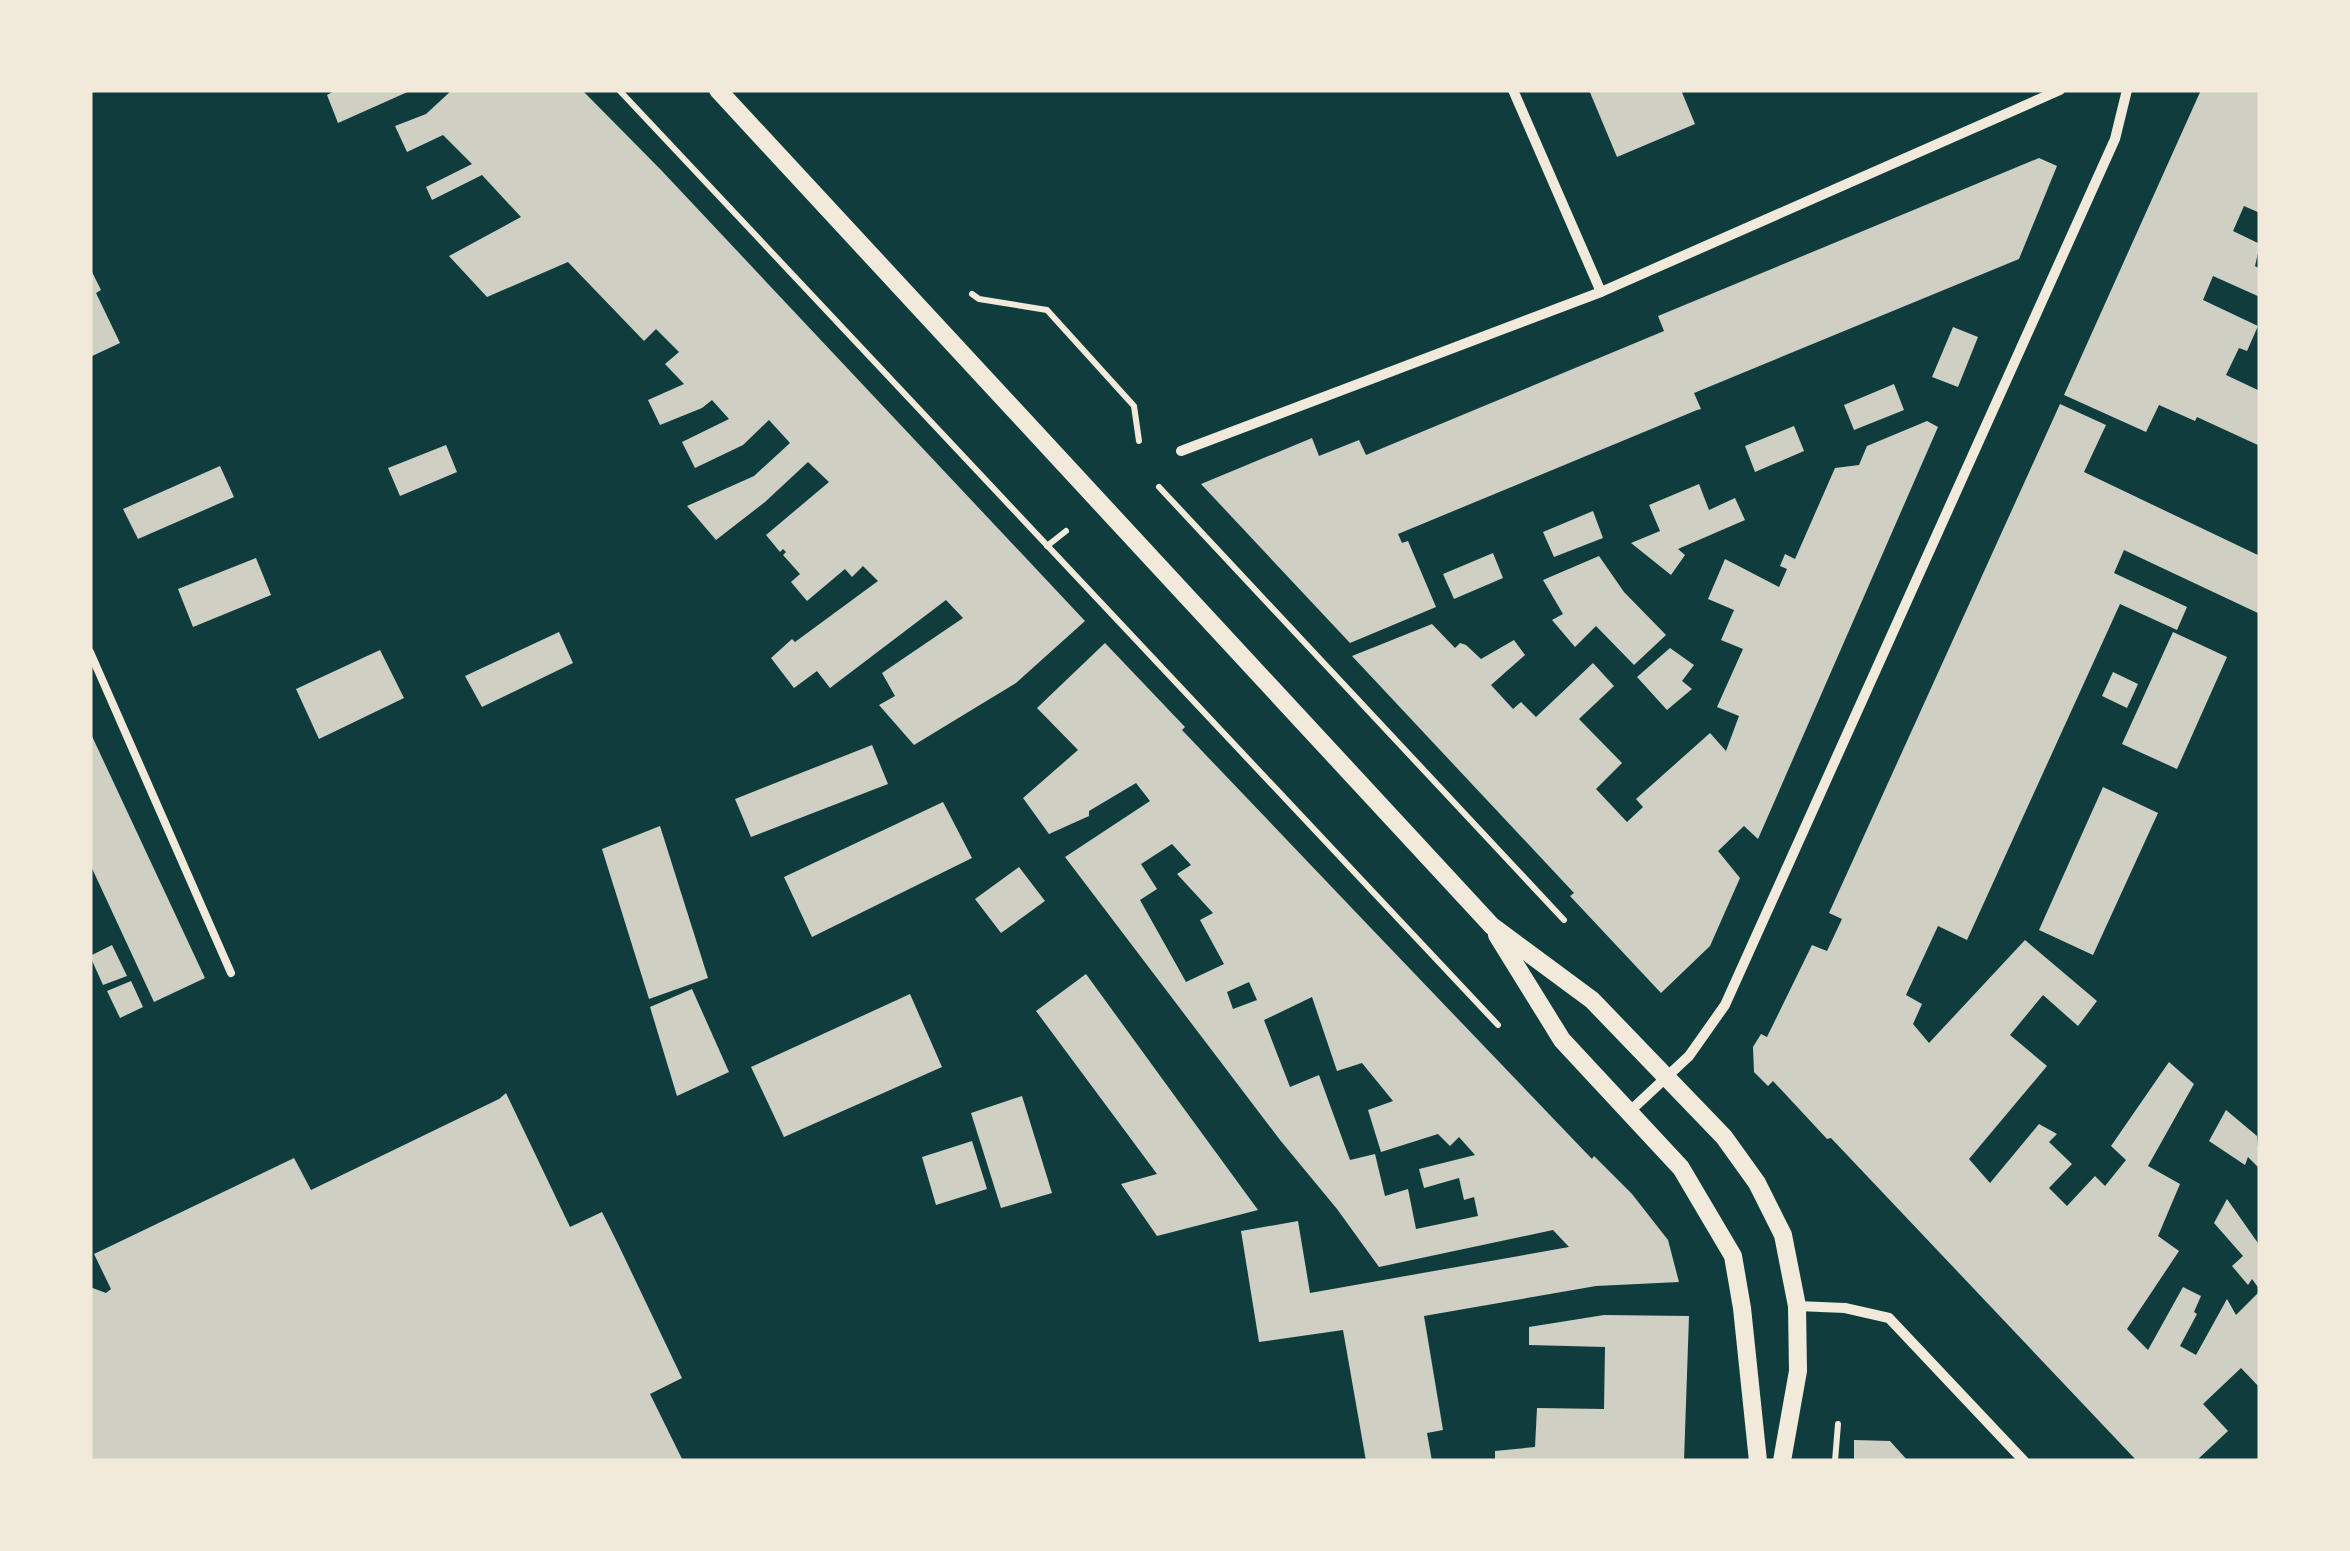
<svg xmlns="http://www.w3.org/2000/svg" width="2350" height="1551" viewBox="0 0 2350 1551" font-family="'DM Sans',sans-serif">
	<rect width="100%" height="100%" fill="#0f3d3e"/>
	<g fill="#cfcfc3" fill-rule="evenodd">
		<path d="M336 90H412L338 123 327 95Z"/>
		<path d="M452 90H582L662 171 1085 621 1016 683 914 745 879 705 895 696 882 673 963 618 946 600 830 688 817 671 794 688 771 658 792 639 795 642 878 581 863 566 852 577 845 569 807 601 791 582 800 574 783 555 786 552 783 549 780 552 766 535 829 482 808 462 765 502 716 540 687 506 754 476 790 443 769 420 743 445 695 468 682 442 729 419 712 400 702 408 660 425 648 400 684 384 665 364 679 352 656 329 644 341 568 262 487 297 449 256 521 217 482 175 432 200 426 187 472 164 443 135 407 152 395 126 426 114Z"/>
		<path d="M1589 90H1681L1695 124 1617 157Z"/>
		<path d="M2201 90H2260V213L2244 206 2233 231 2260 244 2255 266 2260 269V297L2213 276 2203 300 2258 326 2247 351 2239 348 2226 375 2260 391V446L2197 417 2195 421 2159 405 2146 432 2064 395Z"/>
		<path d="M2039 158 2057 166 2019 259 1694 393 1701 409 1697 410 1398 534 1402 543 1408 541 1436 607 1350 643 1201 484 1312 438 1319 456 1359 440 1366 455 1664 331 1658 316Z"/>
		<path d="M90 268 101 290 96 293 120 343 90 357Z"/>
		<path d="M1953 327 1978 337 1958 387 1932 377Z"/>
		<path d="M1894 384 1904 410 1854 430 1844 405Z"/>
		<path d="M2060 404 2106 425 2084 472 2260 556V614L2124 550 2114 573 2187 607 2177 630 2120 604 1967 940 1938 926 1906 995 1922 1004 1913 1024 1929 1043 2025 940 2097 1001 2078 1026 2043 995 2010 1035 2047 1066 1969 1159 1990 1183 2039 1124 2057 1134 2049 1142 2072 1164 2049 1188 2067 1206 2095 1176 2105 1186 2126 1160 2111 1146 2169 1062 2194 1084 2148 1166 2180 1184 2158 1236 2179 1251 2127 1329 2148 1350 2183 1287 2201 1296 2194 1312 2197 1314 2180 1346 2196 1355 2227 1299 2236 1315 2260 1291V1388L2241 1368 2203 1404 2228 1431 2196 1461H2137L1831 1138 1827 1139 1773 1081 1768 1086 1754 1072 1753 1047 1761 1034 1767 1037 1812 945 1827 951 1842 919 1829 913Z"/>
		<path d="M1927 421 1938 427 1758 839 1744 826 1718 851 1740 878 1710 946 1661 993 1570 896 1574 893 1352 656 1432 624 1455 648 1460 643 1466 645 1481 659 1514 640 1525 655 1491 685 1513 709 1521 702 1536 717 1593 663 1614 686 1579 719 1622 763 1596 789 1627 822 1643 807 1636 799 1710 733 1726 751 1739 716 1717 707 1743 649 1721 640 1734 610 1708 599 1725 559 1779 587 1787 569 1780 566 1785 554 1795 559 1835 468 1859 465 1867 446Z"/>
		<path d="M1794 426 1804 451 1755 472 1745 446Z"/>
		<path d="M446 445 457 472 400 496 388 468Z"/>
		<path d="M220 466 234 497 138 539 123 509Z"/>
		<path d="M1699 484 1709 510 1735 498 1745 520 1678 549 1685 555 1671 575 1631 543 1660 531 1649 505Z"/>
		<path d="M1593 511 1603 538 1554 557 1543 532Z"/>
		<path d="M1493 553 1503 578 1454 599 1443 574Z"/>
		<path d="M1599 556 1624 592 1666 635 1634 665 1596 626 1575 647 1552 620 1563 614 1543 580Z"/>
		<path d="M256 558 271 595 193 627 178 589Z"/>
		<path d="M559 632 573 663 482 707 465 676Z"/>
		<path d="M2173 632 2227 657 2177 769 2122 744Z"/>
		<path d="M1105 643 1185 727 1182 730 1368 925 1592 1159 1594 1156 1632 1194 1668 1240 1679 1282 1596 1286 1424 1316 1443 1430 1427 1433 1432 1461H1366L1343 1330 1259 1342 1241 1231 1298 1221 1310 1293 1569 1247 1553 1230 1379 1267 1337 1209 1280 1140 1065 857 1150 801 1136 783 1089 811V816L1049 834 1023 798 1078 750 1037 708ZM1172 844 1191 865 1177 874 1213 913 1200 920 1224 964 1186 982 1140 900 1157 889 1141 864ZM1249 982 1257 1000 1233 1009 1227 992ZM1312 997 1337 1071 1362 1063 1393 1101 1368 1110 1381 1152 1438 1134 1450 1146 1459 1137 1475 1155 1419 1169 1424 1188 1459 1178 1464 1200 1474 1197 1478 1216 1416 1229 1408 1189 1385 1196 1375 1154 1350 1160 1319 1075 1290 1087 1264 1020Z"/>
		<path d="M1670 648 1694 665 1682 681 1692 689 1667 710 1637 677Z"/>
		<path d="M380 650 404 698 319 739 296 689Z"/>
		<path d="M2113 672 2138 684 2127 708 2102 696Z"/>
		<path d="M90 732 205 978 154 1002 90 864Z"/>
		<path d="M872 745 888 784 751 837 735 799Z"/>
		<path d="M2103 787 2158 813 2093 955 2039 930Z"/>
		<path d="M943 802 972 858 812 937 784 877Z"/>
		<path d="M660 826 708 978 649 999 602 849Z"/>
		<path d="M1019 867 1045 901 1001 933 975 899Z"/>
		<path d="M112 945 127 976 103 985 90 956Z"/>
		<path d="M1086 974 1182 1106 1258 1210 1157 1236 1121 1184 1157 1174 1036 1011Z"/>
		<path d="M131 981 143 1007 120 1018 107 991Z"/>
		<path d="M692 989 729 1072 677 1096 650 1007Z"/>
		<path d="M910 994 942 1067 784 1137 751 1067Z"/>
		<path d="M506 1093 570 1227 602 1212 618 1244 682 1378 650 1394 683 1461H90V1287L106 1293 111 1289 94 1254 294 1158 311 1190 499 1099Z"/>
		<path d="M1022 1096 1052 1193 1001 1208 971 1113Z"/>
		<path d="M2226 1110 2257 1136 2260 1169 2248 1157 2245 1165 2209 1141Z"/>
		<path d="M972 1141 987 1189 936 1205 922 1157Z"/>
		<path d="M2227 1199 2260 1246V1290L2252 1279 2248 1285 2232 1266 2243 1256 2214 1223Z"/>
		<path d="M1604 1315 1689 1316 1684 1461H1495V1451L1535 1447 1537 1408 1604 1409 1605 1347 1529 1345V1327Z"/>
		<path d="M1854 1440 1890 1441 1908 1461H1854Z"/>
	</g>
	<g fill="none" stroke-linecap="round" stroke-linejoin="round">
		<g stroke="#f1e9da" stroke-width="6">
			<path d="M619 90 1498 1025"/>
			<path d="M972 294 979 299 1047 310 1134 406 1139 441"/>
			<path d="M1159 487 1564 920"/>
			<path d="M1047 546 1066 531"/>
			<path d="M1835 1461 1838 1424"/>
		</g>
		<path stroke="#f1e9da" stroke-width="8" d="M90 652 231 973"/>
		<g stroke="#f1e9da" stroke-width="10">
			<path d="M1513 90 1601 292"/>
			<path d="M1181 451 1601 292 2060 90"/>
			<path d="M1628 1113 1689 1056 1725 1005 2115 139 2127 90"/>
			<path d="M1797 1306 1845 1308 1889 1318 2024 1461"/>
		</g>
		<g stroke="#f1e9da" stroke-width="18">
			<path d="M718 90 1492 926 1592 1000 1724 1137 1757 1183 1783 1235 1797 1306 1798 1371 1782 1461"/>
			<path d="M1497 935 1562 1040 1681 1168 1733 1256 1742 1308 1758 1461"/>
		</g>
	</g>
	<rect width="2350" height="1551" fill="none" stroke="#f1e9da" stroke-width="185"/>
</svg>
